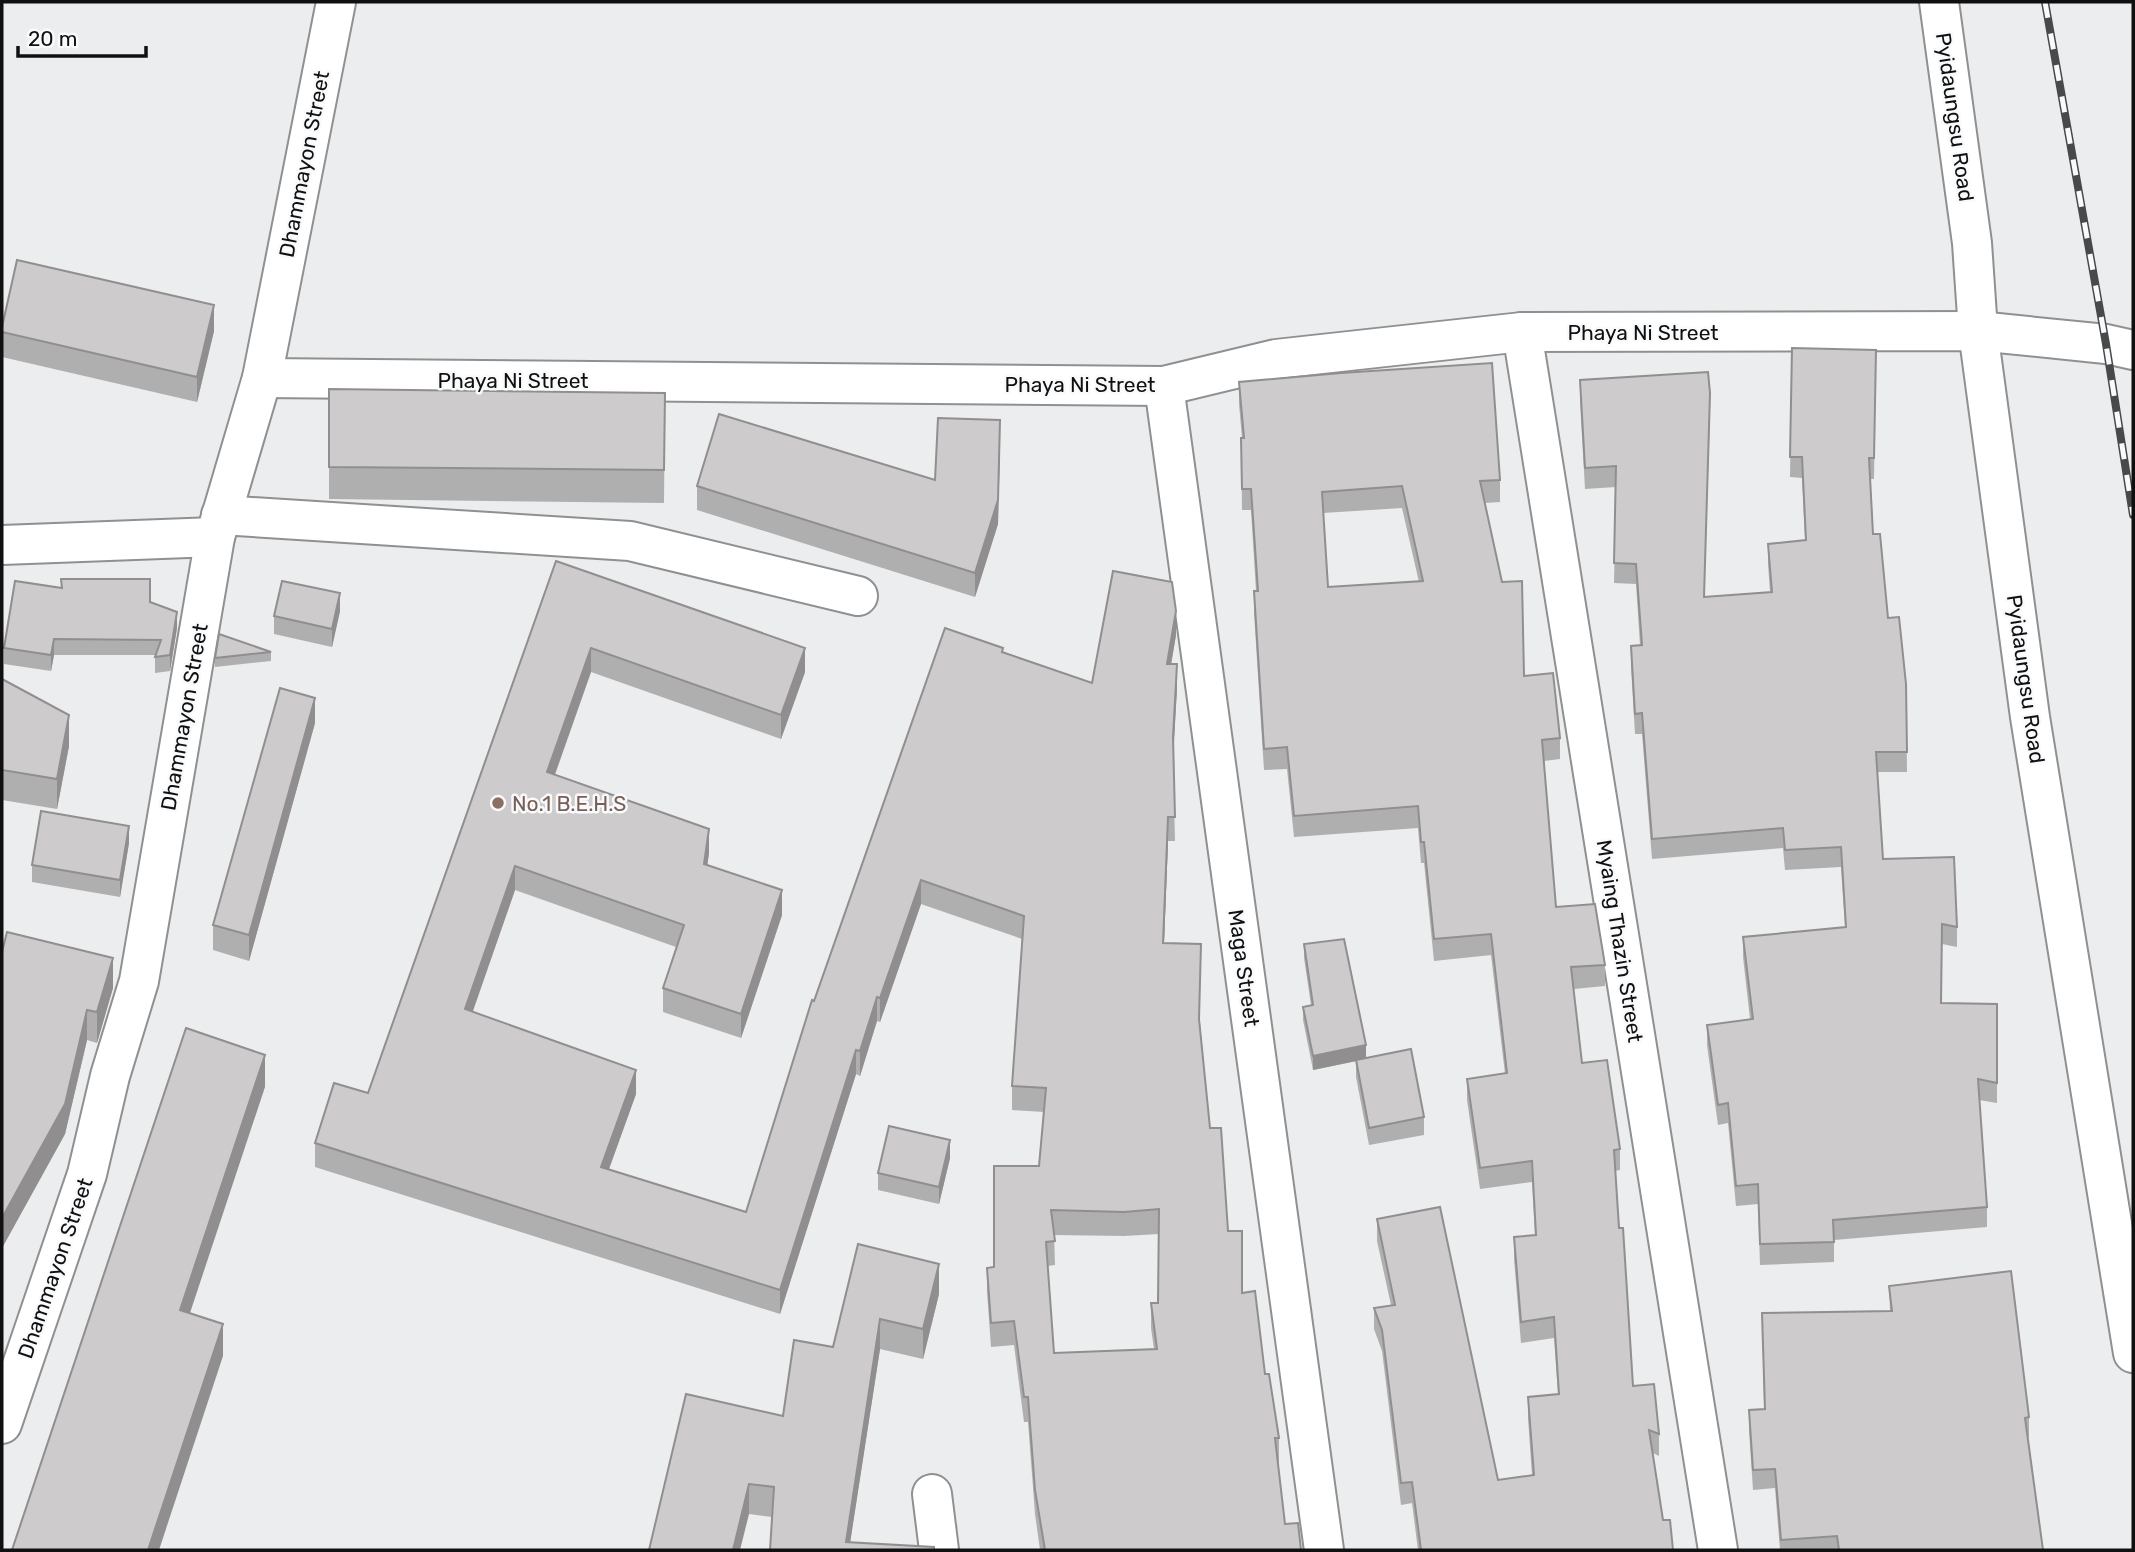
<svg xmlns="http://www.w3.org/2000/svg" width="2135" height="1552" viewBox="0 0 2135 1552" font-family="Rubik,sans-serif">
	<rect width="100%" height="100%" fill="#ebedee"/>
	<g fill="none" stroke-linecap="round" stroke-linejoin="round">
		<defs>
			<g id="minor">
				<path d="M1522 332 1718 1550"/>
				<path d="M262 378 1164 386 1276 359 1522 332 1978 331 2106 344 2133 350"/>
				<path d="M1164 386 1324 1550"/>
				<path d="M221 515 630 541 858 596"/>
				<path d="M2 545 215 537"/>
				<path d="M2 1424 87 1174 110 1076 139 981 215 537 262 378 336 2"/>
				<path d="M932 1494 939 1550"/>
			</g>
			<path id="highway" d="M1939 2 1972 243 1978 331 2030 717 2133 1353"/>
		</defs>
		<use href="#minor" stroke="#8f9091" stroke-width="42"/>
		<use href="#highway" stroke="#8f9091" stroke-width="42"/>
		<use href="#minor" stroke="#fff" stroke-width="38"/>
		<use href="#highway" stroke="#fff" stroke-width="38"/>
		<defs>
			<path id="rail" d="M2045 2 2106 344 2133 515"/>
		</defs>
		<use href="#rail" stroke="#48494a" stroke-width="8"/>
		<use href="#rail" stroke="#f9fafc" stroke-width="5" stroke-dasharray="16" stroke-linecap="butt"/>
	</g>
	<g fill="#b0afaf" fill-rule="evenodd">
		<path d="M2 327 214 331 197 402 2 357Z"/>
		<path d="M1792 348 1876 350 1874 479H1870L1873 534 1888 618 1906 684 1907 772H1877L1883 859 1957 927V947L1942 944 1941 1003 1997 1004V1103L1979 1100 1987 1207V1227L1834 1240V1262L1760 1265 1758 1204 1736 1206 1728 1123 1718 1125 1707 1045V1025L1750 1019 1743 957V937L1845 927 1841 867 1785 870 1783 848 1652 859 1642 734H1635L1631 666V646L1640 645 1636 584 1614 583 1616 487 1585 489 1580 400V380L1710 413 1704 597 1770 592 1768 564V544L1805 540 1802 478 1790 477Z"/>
		<path d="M1239 382 1500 480V502L1484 503 1502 582 1524 676 1560 738V759L1544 761 1556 907 1605 965V986L1574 989 1582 1063 1620 1149V1170L1615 1171 1633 1386 1659 1434V1456L1653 1453 1663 1520 1673 1550H1418L1412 1503 1401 1505 1382 1351 1374 1329V1308L1391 1305 1377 1241V1219L1498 1480 1532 1475 1528 1418V1397L1558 1394 1554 1338 1521 1343 1514 1259V1237L1535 1235 1532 1182 1480 1189 1467 1100V1079L1505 1074 1491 955 1434 961 1424 863H1421L1418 828 1294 837 1287 769 1264 770 1254 613V591H1256L1251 510H1242L1241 438H1242L1239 404ZM1402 508 1419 582 1328 587 1323 513Z"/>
		<path d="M329 389 665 393 664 503 329 499Z"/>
		<path d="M1000 444 998 524 975 597 697 510V486L935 480Z"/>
		<path d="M556 561 805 672 781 739 591 672 555 775 709 853 707 865 782 915 741 1038 663 1012V988L676 947 515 890 472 1012 636 1094 609 1169 746 1212 814 1001 1003 652 1092 683 1176 635 1171 664 1177 688 1173 754 1175 841H1168L1164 943 1200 1023 1210 1128 1228 1231 1242 1293 1265 1374 1279 1438V1462H1278L1285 1524 1301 1550H1040L1035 1514 1028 1422H1024L1014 1345 991 1347 987 1292V1268L994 1267 1039 1166 1044 1112 1012 1110V1086L1022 939 921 904 880 1022 877 1021 860 1076 856 1074 780 1314 315 1167V1143L368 1093ZM1159 1234 1158 1303H1151V1328L1154 1349 1054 1353 1047 1266 1055 1265 1054 1235 1124 1236Z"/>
		<path d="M61 579 150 602 177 628 170 671 155 673V655H54L51 671 4 664V648L61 588Z"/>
		<path d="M340 611 332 647 274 634V616Z"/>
		<path d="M271 652V661L215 667V658Z"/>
		<path d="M2 679 69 746 57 809 2 800Z"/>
		<path d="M315 723 249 961 213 950V925Z"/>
		<path d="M129 843 120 897 32 882V865Z"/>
		<path d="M1304 944 1366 1058 1424 1117V1135L1369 1145 1356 1077V1061L1313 1070 1303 1020V1007L1311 1005 1304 958Z"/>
		<path d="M2 952 113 988 97 1043 87 1040 65 1134 2 1248Z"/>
		<path d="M950 1158 939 1204 878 1190V1173Z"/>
		<path d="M939 1264V1294L923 1359 880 1349 850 1542 770 1550 772 1517 749 1514 649 1550 783 1416 833 1347Z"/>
		<path d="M1889 1286 2029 1417V1437H2027L2043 1550H1780L1775 1488 1753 1490 1749 1430V1410L1764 1409 1762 1313 1890 1311Z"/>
	</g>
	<g fill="#908e8f">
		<path d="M214 305V331L197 402V377Z"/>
		<path d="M1000 444 998 524 975 597V573Z"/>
		<path d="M340 593V611L332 647V629Z"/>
		<path d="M1176 611V635L1167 688V664Z"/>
		<path d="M177 612V628L170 671V655Z"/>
		<path d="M54 639V655L51 671V655Z"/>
		<path d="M591 648V672L547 796V772Z"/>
		<path d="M805 648V672L781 739V715Z"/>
		<path d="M1177 664V688L1173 761V737Z"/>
		<path d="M315 698V723L249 961V935Z"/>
		<path d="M69 715V746L57 809V779Z"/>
		<path d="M1168 817V841L1163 968V943Z"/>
		<path d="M129 826V843L120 897V880Z"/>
		<path d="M709 829V853L704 889V864Z"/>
		<path d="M515 866V890L465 1034V1009Z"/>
		<path d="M921 880V904L880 1022V998Z"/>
		<path d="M782 890V915L741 1038V1014Z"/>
		<path d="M113 958V988L97 1043V1012Z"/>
		<path d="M877 997V1021L860 1076V1051Z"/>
		<path d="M87 1010V1040L65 1134 2 1248V1218Z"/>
		<path d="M1366 1045V1059L1313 1070V1056Z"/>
		<path d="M856 1050V1074L780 1314V1290Z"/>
		<path d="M265 1055V1087L180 1343V1310Z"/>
		<path d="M636 1070V1094L601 1191V1167Z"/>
		<path d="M950 1140V1158L939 1204V1187Z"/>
		<path d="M939 1264V1294L923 1359V1329Z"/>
		<path d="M880 1319V1349L849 1550 846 1542Z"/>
		<path d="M223 1324V1356L159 1550H148Z"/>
		<path d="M749 1484V1514L740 1550H733Z"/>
	</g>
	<g fill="#cdcbcc" stroke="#908e8f" stroke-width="2" fill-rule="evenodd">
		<path d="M17 260 214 305 197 377 2 332V327Z"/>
		<path d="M1792 348 1876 350 1874 458H1869L1873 534H1880L1888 618 1899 617 1906 684 1907 752H1876L1883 859 1954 857 1957 927 1942 924 1941 1003 1997 1004V1083L1978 1079 1987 1207 1833 1220 1834 1242 1760 1244 1758 1184 1736 1186 1728 1103 1718 1105 1707 1025 1753 1019 1743 937 1846 927 1841 847 1785 850 1783 828 1652 839 1642 713 1635 714 1631 646 1642 645 1636 564 1614 563 1616 466 1585 468 1580 380 1708 372 1710 393 1704 597 1772 592 1768 544 1806 540 1802 457H1790Z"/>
		<path d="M1492 363 1500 480 1480 481 1502 582 1522 581 1524 676 1553 673 1560 738 1542 740 1556 907 1595 904 1605 965 1571 967 1582 1063 1607 1060 1620 1149 1614 1150 1619 1228H1623L1633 1386 1654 1384 1659 1434 1649 1430 1663 1520H1670L1673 1550H1421L1412 1482 1401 1483 1382 1330 1374 1308 1395 1305 1377 1219 1440 1207 1498 1480 1534 1475 1528 1397 1559 1394 1554 1317 1521 1322 1514 1237 1536 1235 1532 1161 1480 1168 1467 1079 1507 1073 1491 934 1434 939 1424 842H1421L1418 806 1294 816 1287 747 1264 749 1254 591H1258L1251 489H1242L1241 438H1244L1239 382 1341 373ZM1402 486 1423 581 1328 587 1322 492Z"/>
		<path d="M329 389 665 393 664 470 329 467Z"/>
		<path d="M719 414 935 480 938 418 1000 420 998 500 975 573 697 486Z"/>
		<path d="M556 561 805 648 781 715 591 648 547 772 709 829 704 864 782 890 741 1014 663 988 684 925 515 866 465 1009 636 1070 601 1167 746 1212 812 1000 814 1001 945 628 1003 648 1002 652 1092 683 1113 571 1172 582 1176 611 1167 664H1177L1173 737 1175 817H1168L1163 943 1201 944 1199 1019 1210 1128H1221L1228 1231H1242V1293L1255 1291 1265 1374H1269L1279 1438H1275L1285 1524 1298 1523 1301 1550H1045L1035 1490 1028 1397H1024L1014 1321 991 1323 987 1268 994 1267V1166H1039L1046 1088 1012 1086 1024 916 921 880 880 998 877 997 860 1051 856 1050 780 1290 315 1143 334 1083 368 1093ZM1159 1209 1158 1303H1151L1157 1349 1054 1353 1046 1242 1055 1241 1051 1210 1124 1212Z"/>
		<path d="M61 579H150V602L177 612 170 655 155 657 161 640 54 639 51 655 4 648 15 581 62 588Z"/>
		<path d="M282 581 340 593 332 629 274 616Z"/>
		<path d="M219 634 271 652 215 658Z"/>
		<path d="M2 679 69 715 57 779 2 770Z"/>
		<path d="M280 688 315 698 249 935 213 925Z"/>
		<path d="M41 811 129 826 120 880 32 865Z"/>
		<path d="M7 932 113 958 97 1012 87 1010 65 1104 2 1218V952Z"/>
		<path d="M1344 939 1366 1045 1313 1056 1303 1007 1313 1005 1304 944Z"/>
		<path d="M186 1028 265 1055 180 1310 223 1324 148 1550H12Z"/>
		<path d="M1411 1049 1424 1117 1369 1128 1356 1060Z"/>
		<path d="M889 1126 950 1140 939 1187 878 1173Z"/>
		<path d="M858 1244 939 1264 923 1329 880 1319 846 1542 934 1547V1550H770L774 1487 749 1484 733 1550H649L686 1394 783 1416 794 1340 833 1347Z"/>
		<path d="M2011 1271 2029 1417 2025 1418 2043 1550H1839L1837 1536 1781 1540 1775 1469 1753 1470 1749 1410 1765 1409 1762 1313 1892 1311 1889 1286Z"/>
	</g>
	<circle fill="#8d6e63" stroke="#f9fafc" stroke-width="2.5" cx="498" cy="803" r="7"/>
	<g text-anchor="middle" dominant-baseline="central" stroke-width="5" stroke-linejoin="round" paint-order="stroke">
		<g font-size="21" fill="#101011" stroke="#f9fafc">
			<text transform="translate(1955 117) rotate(82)">Pyidaungsu Road</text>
			<text transform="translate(304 164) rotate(-79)">Dhammayon Street</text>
			<text x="1643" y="332">Phaya Ni Street</text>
			<text x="513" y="380">Phaya Ni Street</text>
			<text x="1080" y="384">Phaya Ni Street</text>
			<text transform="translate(2026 679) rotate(82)">Pyidaungsu Road</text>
			<text transform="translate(184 717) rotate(-80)">Dhammayon Street</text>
			<text transform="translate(1620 941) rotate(81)">Myaing Thazin Street</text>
			<text transform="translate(1244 968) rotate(82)">Maga Street</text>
			<text transform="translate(55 1268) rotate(-71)">Dhammayon Street</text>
		</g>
		<g font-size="21" fill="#785e54" stroke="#f9fafc" text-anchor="start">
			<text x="512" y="803">No.1 B.E.H.S</text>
		</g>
	</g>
	<rect width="2135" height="1552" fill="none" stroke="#101011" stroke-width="7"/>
	<path d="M18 46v10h128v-10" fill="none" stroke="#101011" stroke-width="3.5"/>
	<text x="28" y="46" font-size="21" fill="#101011" stroke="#f9fafc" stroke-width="5" paint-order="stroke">20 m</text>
</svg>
